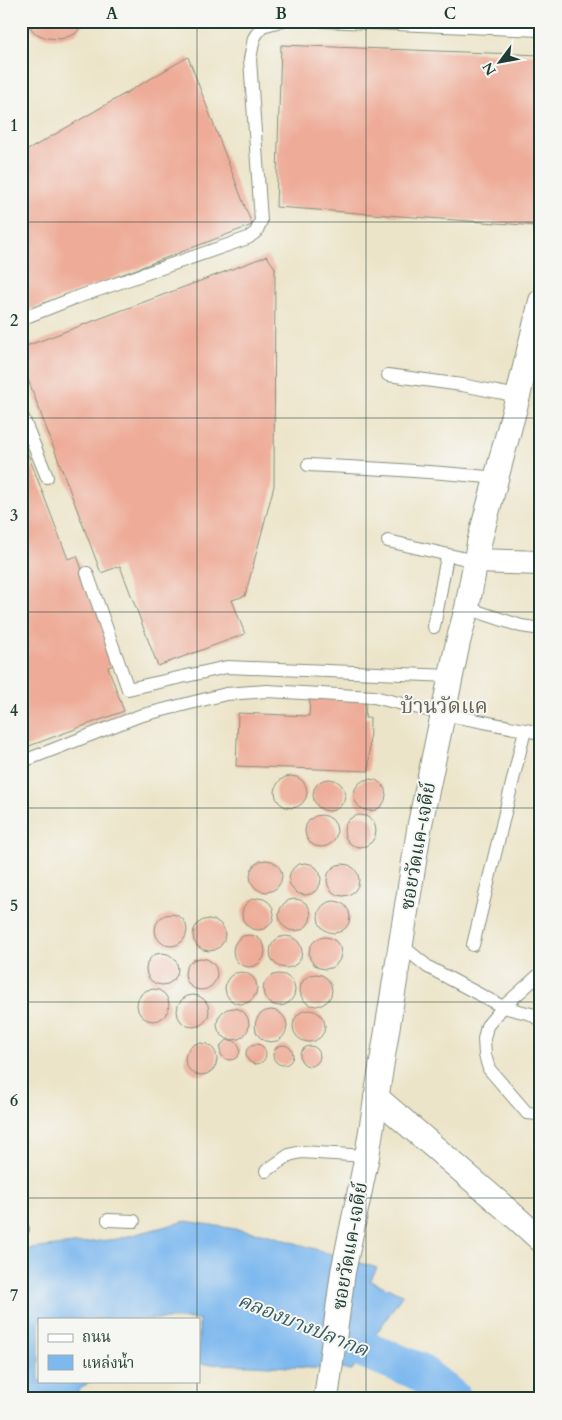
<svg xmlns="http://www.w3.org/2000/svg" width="562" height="1420" viewBox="0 0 562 1420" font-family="Cardo,'Noto Serif Thai',serif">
	<rect width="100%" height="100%" fill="#f6f6f2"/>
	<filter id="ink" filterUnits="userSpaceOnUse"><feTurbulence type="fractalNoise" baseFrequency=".02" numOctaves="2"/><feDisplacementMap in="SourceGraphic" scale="10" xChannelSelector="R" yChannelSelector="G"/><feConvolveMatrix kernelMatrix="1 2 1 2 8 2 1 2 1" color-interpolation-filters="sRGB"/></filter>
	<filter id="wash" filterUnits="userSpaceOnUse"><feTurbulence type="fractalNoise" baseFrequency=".0096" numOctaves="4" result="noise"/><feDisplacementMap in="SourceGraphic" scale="20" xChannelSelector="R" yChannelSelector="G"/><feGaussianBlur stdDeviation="1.12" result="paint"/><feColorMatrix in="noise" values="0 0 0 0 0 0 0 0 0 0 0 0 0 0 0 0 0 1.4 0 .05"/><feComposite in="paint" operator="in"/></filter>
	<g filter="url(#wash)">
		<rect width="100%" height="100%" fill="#ece4c8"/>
		<path fill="#7db8ef" stroke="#4e7a92" d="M186 1221 266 1234 377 1268 370 1281 403 1294 352 1370 250 1365 199 1364V1319H39V1381H90L69 1399H21V1250L117 1239Z"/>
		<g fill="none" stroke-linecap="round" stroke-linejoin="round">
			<path stroke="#7db8ef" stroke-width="38" d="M318 1331 418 1371 453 1399"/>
		</g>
		<g id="blocks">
			<g fill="#eeac98">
				<path d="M25 21H86L75 34 61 39 47 38 35 33Z"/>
				<path d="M281 45 541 55V217L538 226 276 207Z"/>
				<path d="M188 57 252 225 21 313V154Z"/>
				<path d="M267 256 275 268 274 486 245 596 232 600 245 634 158 666 120 566 101 573 21 361V348Z"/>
				<path d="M21 436 68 559 77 556 117 664 108 667 124 711 21 749Z"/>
				<path d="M310 698 366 700 365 718H370L369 771 236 766 238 713 309 716Z"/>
				<circle cx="291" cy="792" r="16"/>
				<circle cx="329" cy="795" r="16"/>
				<circle cx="370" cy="795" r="16"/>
				<circle cx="360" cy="831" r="16"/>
				<circle cx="321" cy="831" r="16"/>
				<circle cx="266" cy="876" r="16"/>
				<circle cx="305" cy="879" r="16"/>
				<circle cx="343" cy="880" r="16"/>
				<circle cx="258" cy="914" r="16"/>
				<circle cx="295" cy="915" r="16"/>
				<circle cx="334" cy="917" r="16"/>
				<circle cx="171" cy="930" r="16"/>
				<circle cx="209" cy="935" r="16"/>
				<circle cx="249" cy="951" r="16"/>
				<circle cx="286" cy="952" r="16"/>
				<circle cx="325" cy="953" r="16"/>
				<circle cx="162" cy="969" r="16"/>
				<circle cx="201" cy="974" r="16"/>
				<circle cx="241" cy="988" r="16"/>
				<circle cx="316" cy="990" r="16"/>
				<circle cx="279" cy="990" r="16"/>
				<circle cx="153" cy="1005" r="16"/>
				<circle cx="193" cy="1011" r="16"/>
				<circle cx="233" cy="1024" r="16"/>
				<circle cx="309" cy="1026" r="16"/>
				<circle cx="271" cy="1026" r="16"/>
				<circle cx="230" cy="1050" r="10"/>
				<circle cx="201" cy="1059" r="16"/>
				<circle cx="256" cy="1054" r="10"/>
				<circle cx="283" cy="1055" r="10"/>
				<circle cx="310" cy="1056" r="10"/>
			</g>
		</g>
	</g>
	<g filter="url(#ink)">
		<use href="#blocks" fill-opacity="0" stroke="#86907e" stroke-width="1"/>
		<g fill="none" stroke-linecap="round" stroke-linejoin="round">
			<defs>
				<g id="lane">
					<path d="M323 21 541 30"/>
					<path d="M21 319 72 299 248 238 256 232 261 221 250 59 254 38 262 26 281 21"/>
					<path d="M388 375 462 385 518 396"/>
					<path d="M21 413 47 477"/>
					<path d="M308 465C371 468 433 471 496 478"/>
					<path d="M388 541 475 561"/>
					<path d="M87 573 128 689 227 667 451 676"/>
					<path d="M467 608 521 626 541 629"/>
					<path d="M434 627 447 556"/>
					<path d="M525 730 541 733"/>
					<path d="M21 762 139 716 226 694 267 691 374 697 443 714 525 730 473 945"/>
					<path d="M401 945 428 967 503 1007 531 1014 541 1021"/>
					<path d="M541 973 503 1007 487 1026 484 1039 485 1055 489 1069 527 1113 537 1114 541 1111"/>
					<path d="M266 1171 289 1155 301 1152 367 1156"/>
					<path d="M108 1220 134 1221"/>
					<path d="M21 1229H23"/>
				</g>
				<g id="street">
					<path d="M475 561 541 563"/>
					<path d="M376 1097 512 1214 541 1240"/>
					<path d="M326 1399 343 1272 367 1156 420 824 458 642 467 608 479 543 518 396 541 301"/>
				</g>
			</defs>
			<use href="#lane" stroke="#86907e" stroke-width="14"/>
			<use href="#street" stroke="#86907e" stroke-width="26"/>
			<use href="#lane" stroke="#fff" stroke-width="12"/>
			<use href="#street" stroke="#fff" stroke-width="24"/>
		</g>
	</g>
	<path fill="none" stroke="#1f3d34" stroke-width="1" stroke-opacity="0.55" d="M197 21V1319M366 21V1399M21 222H541M21 418H541M21 612H541M21 808H541M21 1002H541M21 1198H541M197 1381V1399"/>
	<g text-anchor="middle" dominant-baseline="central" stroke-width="4" stroke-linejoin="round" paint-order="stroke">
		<g font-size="19" fill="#1f3d34" stroke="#f6f6f2">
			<text transform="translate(418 846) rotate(-80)">ซอยวัดแค-เจดีย์</text>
			<text transform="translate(350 1246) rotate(-80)">ซอยวัดแค-เจดีย์</text>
		</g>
		<g font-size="20" font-style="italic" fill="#365c63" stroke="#f6f6f2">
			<text transform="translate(303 1325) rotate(22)">คลองบางปลากด</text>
		</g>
		<g font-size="21" fill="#676457" stroke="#f6f6f2">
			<text x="444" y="706">บ้านวัดแค</text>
		</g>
	</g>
	<rect width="562" height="1420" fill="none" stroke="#f6f6f2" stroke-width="55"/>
	<rect x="38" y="1318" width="162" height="65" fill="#f6f6f2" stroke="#a0aca6"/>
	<rect x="48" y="1334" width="25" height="8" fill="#ffffff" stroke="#a0aca6"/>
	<text x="82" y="1342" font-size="15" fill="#1f3d34">ถนน</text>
	<rect x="48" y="1355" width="25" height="15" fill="#7db8ef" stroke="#a0aca6"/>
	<text x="82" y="1368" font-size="15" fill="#1f3d34">แหล่งน้ำ</text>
	<g transform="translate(500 62) rotate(238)" stroke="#f6f6f2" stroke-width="4" paint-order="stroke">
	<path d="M0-4L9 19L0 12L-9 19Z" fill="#1f3d34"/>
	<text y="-8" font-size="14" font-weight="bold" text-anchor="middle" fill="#1f3d34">N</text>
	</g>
	<rect x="28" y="28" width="506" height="1364" fill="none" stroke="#1f3d34" stroke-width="2"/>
	<g font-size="16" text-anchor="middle" font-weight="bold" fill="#1f3d34">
		<text x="112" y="19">A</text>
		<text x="281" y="19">B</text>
		<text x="450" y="19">C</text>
		<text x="14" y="131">1</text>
		<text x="14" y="326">2</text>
		<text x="14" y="521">3</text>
		<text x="14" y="716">4</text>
		<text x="14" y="911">5</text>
		<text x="14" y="1106">6</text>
		<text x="14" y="1301">7</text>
	</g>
</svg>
